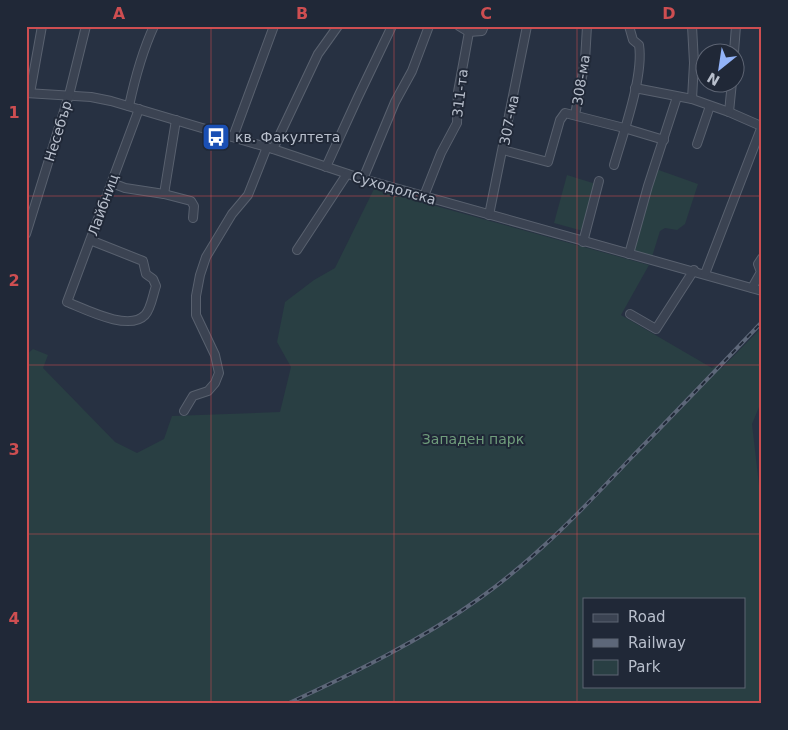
<svg xmlns="http://www.w3.org/2000/svg" width="788" height="730" viewBox="0 0 788 730" font-family="'DejaVu Sans',sans-serif">
	<rect width="100%" height="100%" fill="#273142"/>
	<g fill="#293f43" fill-rule="evenodd">
		<path d="M653 168 698 184 685 224 677 230 665 228 660 231 651 260 629 254Z"/>
		<path d="M567 175 596 184 583 231 554 223Z"/>
		<path d="M374 189 649 265 621 315 712 368 716 365 722 368 762 327V400L752 424 762 511V704H26V355L33 349 48 355 43 368 115 442 137 453 164 439 172 416 280 412 291 367 277 342 285 302 314 280 335 268ZM584 599H744V686H584Z"/>
	</g>
	<g fill="none" stroke-linecap="round" stroke-linejoin="round">
		<defs>
			<g id="minor">
				<path d="M459 26 469 32"/>
				<path d="M692 26 694 63 692 99"/>
				<path d="M469 32 482 31 484 26"/>
				<path d="M734 52 736 26"/>
				<path d="M635 88 692 99 729 112 761 126"/>
				<path d="M26 93 91 97 111 101 273 149 363 179 762 291"/>
				<path d="M30 93 42 26"/>
				<path d="M129 106C135 78 142 52 154 26"/>
				<path d="M729 112 732 82"/>
				<path d="M575 115 585 61 587 26"/>
				<path d="M233 137 274 26"/>
				<path d="M697 144 710 106"/>
				<path d="M273 149 318 54 338 26"/>
				<path d="M503 150 548 162 560 120 565 113 624 128 664 140"/>
				<path d="M614 165C623 134 644 76 639 45L633 40 629 26"/>
				<path d="M326 167C347 120 369 73 392 26"/>
				<path d="M363 179 395 102 412 71 429 26"/>
				<path d="M112 183 125 188 164 194 191 201 194 206 193 218"/>
				<path d="M164 194 176 120"/>
				<path d="M424 196 441 153 457 123 458 92 469 32"/>
				<path d="M489 215 527 26"/>
				<path d="M26 234 69 95 86 26"/>
				<path d="M90 240 143 261 146 274 153 279 156 286C153 294 151 309 145 315 129 332 85 309 67 302L139 109"/>
				<path d="M583 242 599 181"/>
				<path d="M297 250 347 174"/>
				<path d="M629 254 648 186 677 97"/>
				<path d="M705 274 762 126"/>
				<path d="M752 288 761 272 758 264 762 258"/>
				<path d="M630 314 656 329 694 270"/>
				<path d="M184 411 193 396 208 391 215 383 219 373 215 355 196 315V296L200 275 206 257 232 214 248 195 267 147"/>
			</g>
		</defs>
		<use href="#minor" stroke="#59616f" stroke-width="10"/>
		<use href="#minor" stroke="#3b4352" stroke-width="8"/>
		<defs>
			<path id="rail" d="M287 704C354 673 420 641 480 598 536 558 583 509 630 459 674 414 718 368 762 322"/>
		</defs>
		<use href="#rail" stroke="#5d6779" stroke-width="4"/>
		<use href="#rail" stroke="#202837" stroke-width="2" stroke-dasharray="5.5" stroke-linecap="butt"/>
	</g>
	<path fill="none" stroke="#ce4e51" stroke-width="1" stroke-opacity="0.55" d="M211 26V704M394 26V704M577 26V704M26 196H762M26 365H762M26 534H762"/>
	<defs>
		<symbol id="bus-square" viewBox="-11 -11 22 22"><rect x="-9" y="-9" width="18" height="18" rx="4" fill="#1a4fb4" stroke="#202837"/><path d="M-5-6H5V4H4V6H2V4H-2V6H-4V4H-5ZM-3.5-4V0h7V-4ZM-3.5 1.2v1.5H-2V1.2ZM2 1.2v1.5H3.5V1.2Z" fill="#fff"/></symbol>
	</defs>
	<g fill-rule="evenodd">
		<use href="#bus-square" x="200" y="121" width="32" height="32"/>
	</g>
	<g text-anchor="middle" dominant-baseline="central" stroke-width="4" stroke-linejoin="round" paint-order="stroke">
		<g font-size="14" fill="#b8bfcc" stroke="#202837">
			<text transform="translate(581 80) rotate(-81)">308-ма</text>
			<text transform="translate(460 93) rotate(-83)">311-та</text>
			<text transform="translate(509 120) rotate(-79)">307-ма</text>
			<text transform="translate(58 131) rotate(-73)">Несебър</text>
			<text transform="translate(394 188) rotate(16)">Суходолска</text>
			<text transform="translate(103 205) rotate(-70)">Лайбниц</text>
		</g>
		<g font-size="14" fill="#b8bfcc" stroke="#202837" text-anchor="start">
			<text x="235" y="137">кв. Факултета</text>
		</g>
		<g font-size="14" fill="#709d7c" stroke="#202837">
			<text x="473" y="439">Западен парк</text>
		</g>
	</g>
	<rect width="788" height="730" fill="none" stroke="#202837" stroke-width="55"/>
	<rect x="583" y="598" width="162" height="90" fill="#202837" stroke="#5d6473"/>
	<rect x="593" y="614" width="25" height="8" fill="#3b4352" stroke="#5d6473"/>
	<text x="628" y="622" font-size="15" fill="#b8bfcc">Road</text>
	<rect x="593" y="639" width="25" height="8" fill="#5d6779" stroke="#5d6473"/>
	<text x="628" y="648" font-size="15" fill="#b8bfcc">Railway</text>
	<rect x="593" y="660" width="25" height="15" fill="#293f43" stroke="#5d6473"/>
	<text x="628" y="672" font-size="15" fill="#b8bfcc">Park</text>
	<g transform="translate(720 68) rotate(210)"><circle r="24" fill="#202837" stroke="#5d6473"/>
	<path d="M0-4L9 19L0 12L-9 19Z" fill="#92b3f8"/>
	<text y="-8" font-size="14" font-weight="bold" text-anchor="middle" fill="#b8bfcc">N</text>
	</g>
	<rect x="28" y="28" width="732" height="674" fill="none" stroke="#ce4e51" stroke-width="2"/>
	<g font-size="16" text-anchor="middle" font-weight="bold" fill="#ce4e51">
		<text x="119" y="19">A</text>
		<text x="302" y="19">B</text>
		<text x="486" y="19">C</text>
		<text x="669" y="19">D</text>
		<text x="14" y="118">1</text>
		<text x="14" y="286">2</text>
		<text x="14" y="455">3</text>
		<text x="14" y="624">4</text>
	</g>
</svg>
